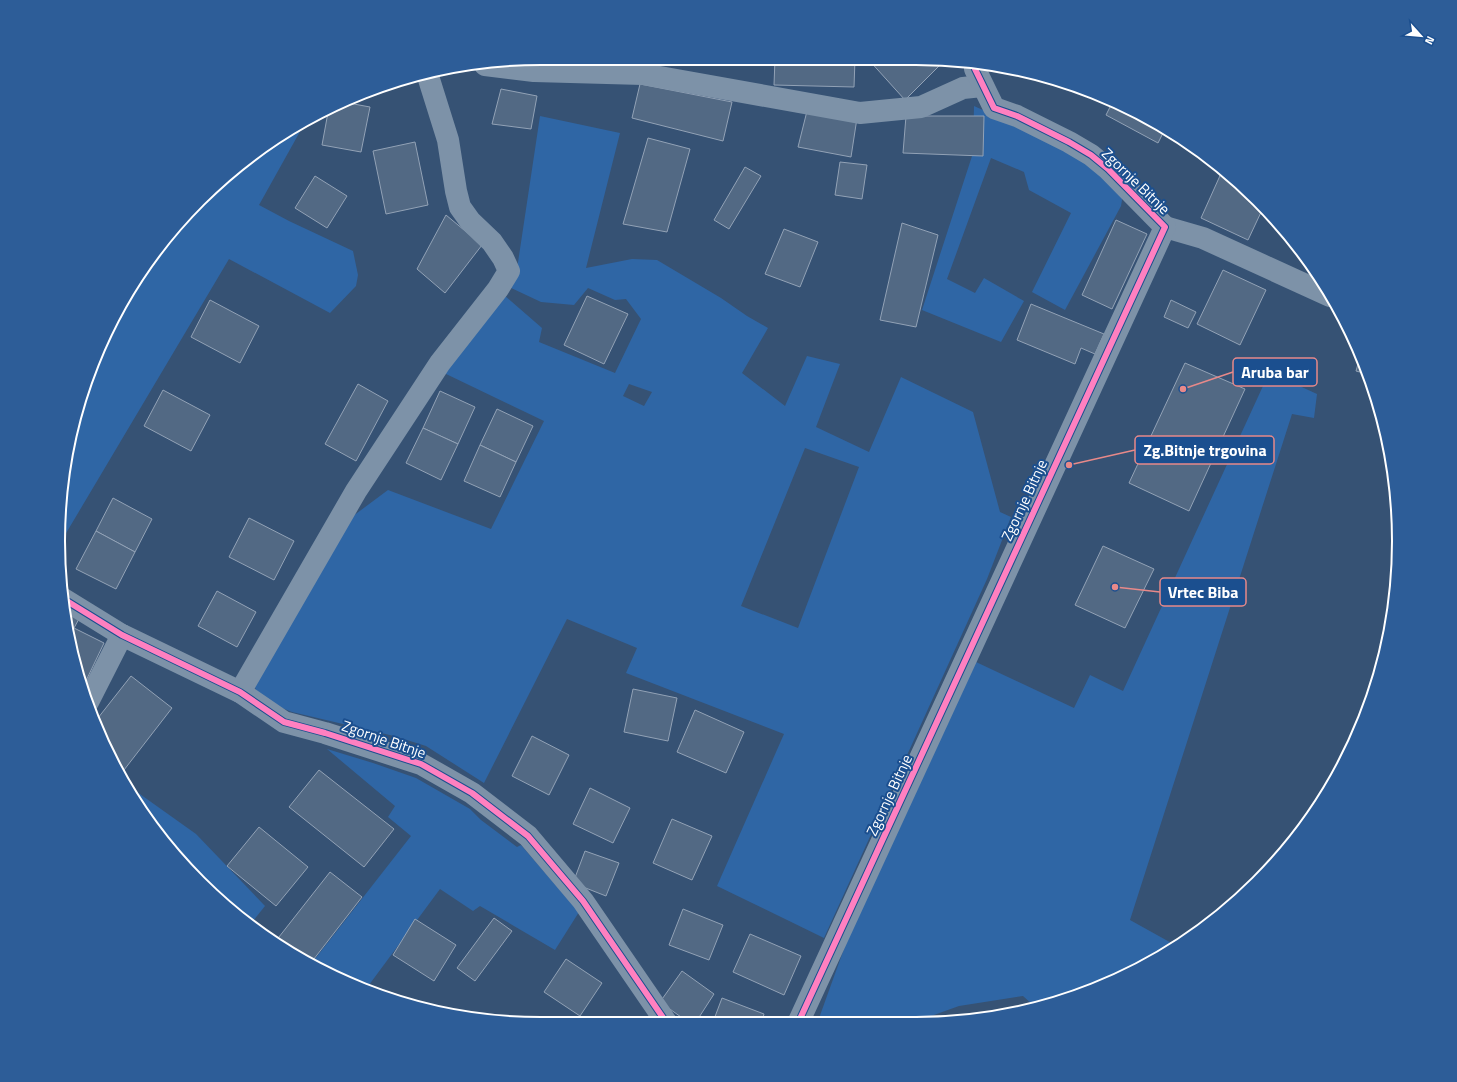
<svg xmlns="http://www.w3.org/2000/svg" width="1457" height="1082" viewBox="0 0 1457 1082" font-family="'Titillium Web',sans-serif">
	<rect width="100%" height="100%" fill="#365274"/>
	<g fill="#2f66a5" fill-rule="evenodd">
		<path d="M974 106 1077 153 1123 194 1121 206 1065 310 1032 292 1071 213 1029 190 1024 172 991 158 947 279 975 293 984 278 1024 301 1001 342 922 310 973 153Z"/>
		<path d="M540 116 620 133 586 268 632 259 657 260 721 298 747 316 768 328 742 373 785 406 807 356 840 364 816 427 869 452 901 377 973 412 1000 512 1011 517 987 579 824 938 717 886 784 734 626 673 637 648 567 619 484 783 426 746 394 736 292 712 272 704 258 695 254 685 349 519 388 490 491 529 544 421 444 373 505 296 542 328 539 342 615 373 641 319 626 299 615 300 588 288 574 305 541 302 507 286 517 269ZM629 384 652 392 644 406 623 396ZM805 448 859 467 798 628 741 606Z"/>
		<path d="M307 119 259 205 289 221 353 251 358 275 356 286 330 313 229 259 62 540V478L75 416 108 328 178 223 273 139Z"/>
		<path d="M1271 373 1317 394 1314 418 1292 414 1130 920 1175 945 1101 987 1033 1005 1023 996 959 1006 920 1020 818 1021 845 946 976 662 1074 708 1090 675 1123 691 1263 386Z"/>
		<path d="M327 749 373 763 416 778 470 809 481 820 517 847 521 845 579 912 555 950 480 906 473 911 440 889 366 989 327 974 311 964 411 836 388 817 395 806Z"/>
		<path d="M130 787 196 834 265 906 249 926 158 835Z"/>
	</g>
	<g fill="#526984" stroke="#92a2b6">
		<path d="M775 59H855L854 87 774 85Z"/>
		<path d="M868 59H932L939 66 905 100Z"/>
		<path d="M640 84 732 102 723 141 632 118Z"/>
		<path d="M501 89 537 96 531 129 492 124Z"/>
		<path d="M1113 101 1165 129 1158 143 1106 115Z"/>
		<path d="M343 102 370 107 361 152 322 145 329 107Z"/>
		<path d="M807 111 857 118 851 157 798 147Z"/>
		<path d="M906 116H984L983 156 903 153Z"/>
		<path d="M648 138 690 149 667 232 623 224Z"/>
		<path d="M415 142 428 205 386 214 373 151Z"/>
		<path d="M840 162 867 165 862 199 835 195Z"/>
		<path d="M745 167 761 176 729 229 714 220Z"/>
		<path d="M1223 169 1235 178 1263 208 1248 240 1201 218Z"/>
		<path d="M315 176 347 196 327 228 295 208Z"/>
		<path d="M446 215 482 245 445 293 417 269Z"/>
		<path d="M1116 220 1147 234 1112 309 1082 295Z"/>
		<path d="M902 223 938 235 916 327 880 320Z"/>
		<path d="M784 229 818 242 800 287 765 274Z"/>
		<path d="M1223 270 1266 290 1240 345 1197 324Z"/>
		<path d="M587 296 628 314 604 364 564 345Z"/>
		<path d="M210 300 259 326 240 363 191 337Z"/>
		<path d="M1171 300 1196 312 1188 328 1164 317Z"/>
		<path d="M1031 304 1104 334 1095 354 1081 348 1075 364 1017 340Z"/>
		<path d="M1360 357 1367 374 1356 371Z"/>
		<path d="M1185 363 1245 389 1189 511 1129 483Z"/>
		<path d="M358 384 388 401 356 461 325 444Z"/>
		<path d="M1372 387 1375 397 1369 395Z"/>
		<path d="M163 390 210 415 191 451 144 426Z"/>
		<path d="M440 391 475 407 458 444 423 428Z"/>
		<path d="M497 409 533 426 516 462 480 445Z"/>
		<path d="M423 428 458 444 441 480 406 463Z"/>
		<path d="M480 445 516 462 500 497 464 481Z"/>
		<path d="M113 498 152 519 135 552 96 531Z"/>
		<path d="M249 518 294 541 274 580 229 557Z"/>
		<path d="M96 531 135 552 116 589 76 569Z"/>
		<path d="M1103 546 1154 569 1125 628 1075 605Z"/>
		<path d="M217 591 256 612 237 647 198 626Z"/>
		<path d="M64 609 80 617 74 628 104 643 84 685Z"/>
		<path d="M131 676 172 708 124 770 118 765 94 723Z"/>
		<path d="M633 689 677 698 668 741 624 732Z"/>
		<path d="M695 710 744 732 726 773 677 752Z"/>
		<path d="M532 736 569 755 549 795 512 776Z"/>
		<path d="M319 770 394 829 364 867 289 807Z"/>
		<path d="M590 788 630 808 613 843 573 824Z"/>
		<path d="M672 819 712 836 692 880 653 863Z"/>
		<path d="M259 827 308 867 276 906 227 866Z"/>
		<path d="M585 851 619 863 606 896 573 883Z"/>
		<path d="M330 872 362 897 310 964 275 942Z"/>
		<path d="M683 909 723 925 709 960 669 945Z"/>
		<path d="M494 918 512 931 475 981 457 968Z"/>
		<path d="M415 919 456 945 434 981 393 955Z"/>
		<path d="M750 934 801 956 784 995 733 972Z"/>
		<path d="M566 959 602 983 580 1016 544 992Z"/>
		<path d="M682 971 714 994 696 1022H688L660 1002Z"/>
		<path d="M722 998 764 1014 762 1021 713 1022Z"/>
	</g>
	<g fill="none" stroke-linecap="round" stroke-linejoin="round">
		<g stroke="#7d92a8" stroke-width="22">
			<path d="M485 65 534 71 643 74 860 113 921 107 963 88 982 86"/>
			<path d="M1165 227 1203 238 1330 296"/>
			<path d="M62 598 122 635 240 692 284 722 325 733 421 764 472 793 528 836 583 901 666 1022"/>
			<path d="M240 692 356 491 440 363 498 289 509 271 503 258 492 242 470 221 460 207 456 191 448 140 427 73"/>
			<path d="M88 702 122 635"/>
			<path d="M799 1021 1165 227 1108 169 1091 155 1069 142 1017 116 994 108 975 69 976 64"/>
		</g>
		<defs>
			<g id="cycleway">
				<path d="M62 598 122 635 240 692 284 722 325 733 421 764 472 793 528 836 583 901 666 1022"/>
				<path d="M799 1021 1165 227 1108 169 1091 155 1069 142 1017 116 994 108 975 69 976 64"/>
			</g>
		</defs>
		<use href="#cycleway" stroke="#1b4f8f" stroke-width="8"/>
		<use href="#cycleway" stroke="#ff80c0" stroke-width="6"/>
	</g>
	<g text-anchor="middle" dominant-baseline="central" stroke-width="4" stroke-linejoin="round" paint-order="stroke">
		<g font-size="15" fill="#fff" stroke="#1b4f8f">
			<text transform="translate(1136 181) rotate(44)">Zgornje Bitnje</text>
			<text transform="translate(1024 500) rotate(-65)">Zgornje Bitnje</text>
			<text transform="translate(384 739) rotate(19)">Zgornje Bitnje</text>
			<text transform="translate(889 795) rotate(-65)">Zgornje Bitnje</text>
		</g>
	</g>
	<path d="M0 0H1457V1082H0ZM541 65H916A476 476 0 0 1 1392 541V541A476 476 0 0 1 916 1017H541A476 476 0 0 1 65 541V541A476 476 0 0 1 541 65Z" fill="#2d5d98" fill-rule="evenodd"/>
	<path fill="none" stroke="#fff" stroke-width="2" d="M541 65H916A476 476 0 0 1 1392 541V541A476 476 0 0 1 916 1017H541A476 476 0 0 1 65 541V541A476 476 0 0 1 541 65Z"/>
	<path fill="none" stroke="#e88989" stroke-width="1.5" d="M1183 389L1233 372M1069 465L1135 450M1115 587L1160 592"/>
	<g fill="#e88989" stroke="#1b4f8f" stroke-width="1.5">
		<circle cx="1183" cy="389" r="4"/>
		<circle cx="1069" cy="465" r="4"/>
		<circle cx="1115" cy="587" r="4"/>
	</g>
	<g fill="#1b4f8f" stroke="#e88989" stroke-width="1.5">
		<rect x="1233" y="358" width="84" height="28" rx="4"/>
		<rect x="1135" y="436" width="139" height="28" rx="4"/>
		<rect x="1160" y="578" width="86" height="28" rx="4"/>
	</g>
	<g font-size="16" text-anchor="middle" font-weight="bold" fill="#fff">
		<text x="1275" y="378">Aruba bar</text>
		<text x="1205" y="456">Zg.Bitnje trgovina</text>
		<text x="1203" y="598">Vrtec Biba</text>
	</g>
	<g transform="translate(1421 36) rotate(117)" stroke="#1b4f8f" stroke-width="3" paint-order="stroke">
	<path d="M0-3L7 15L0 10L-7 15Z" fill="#ffffff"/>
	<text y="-6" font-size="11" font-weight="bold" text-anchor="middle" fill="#ffffff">N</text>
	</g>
</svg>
